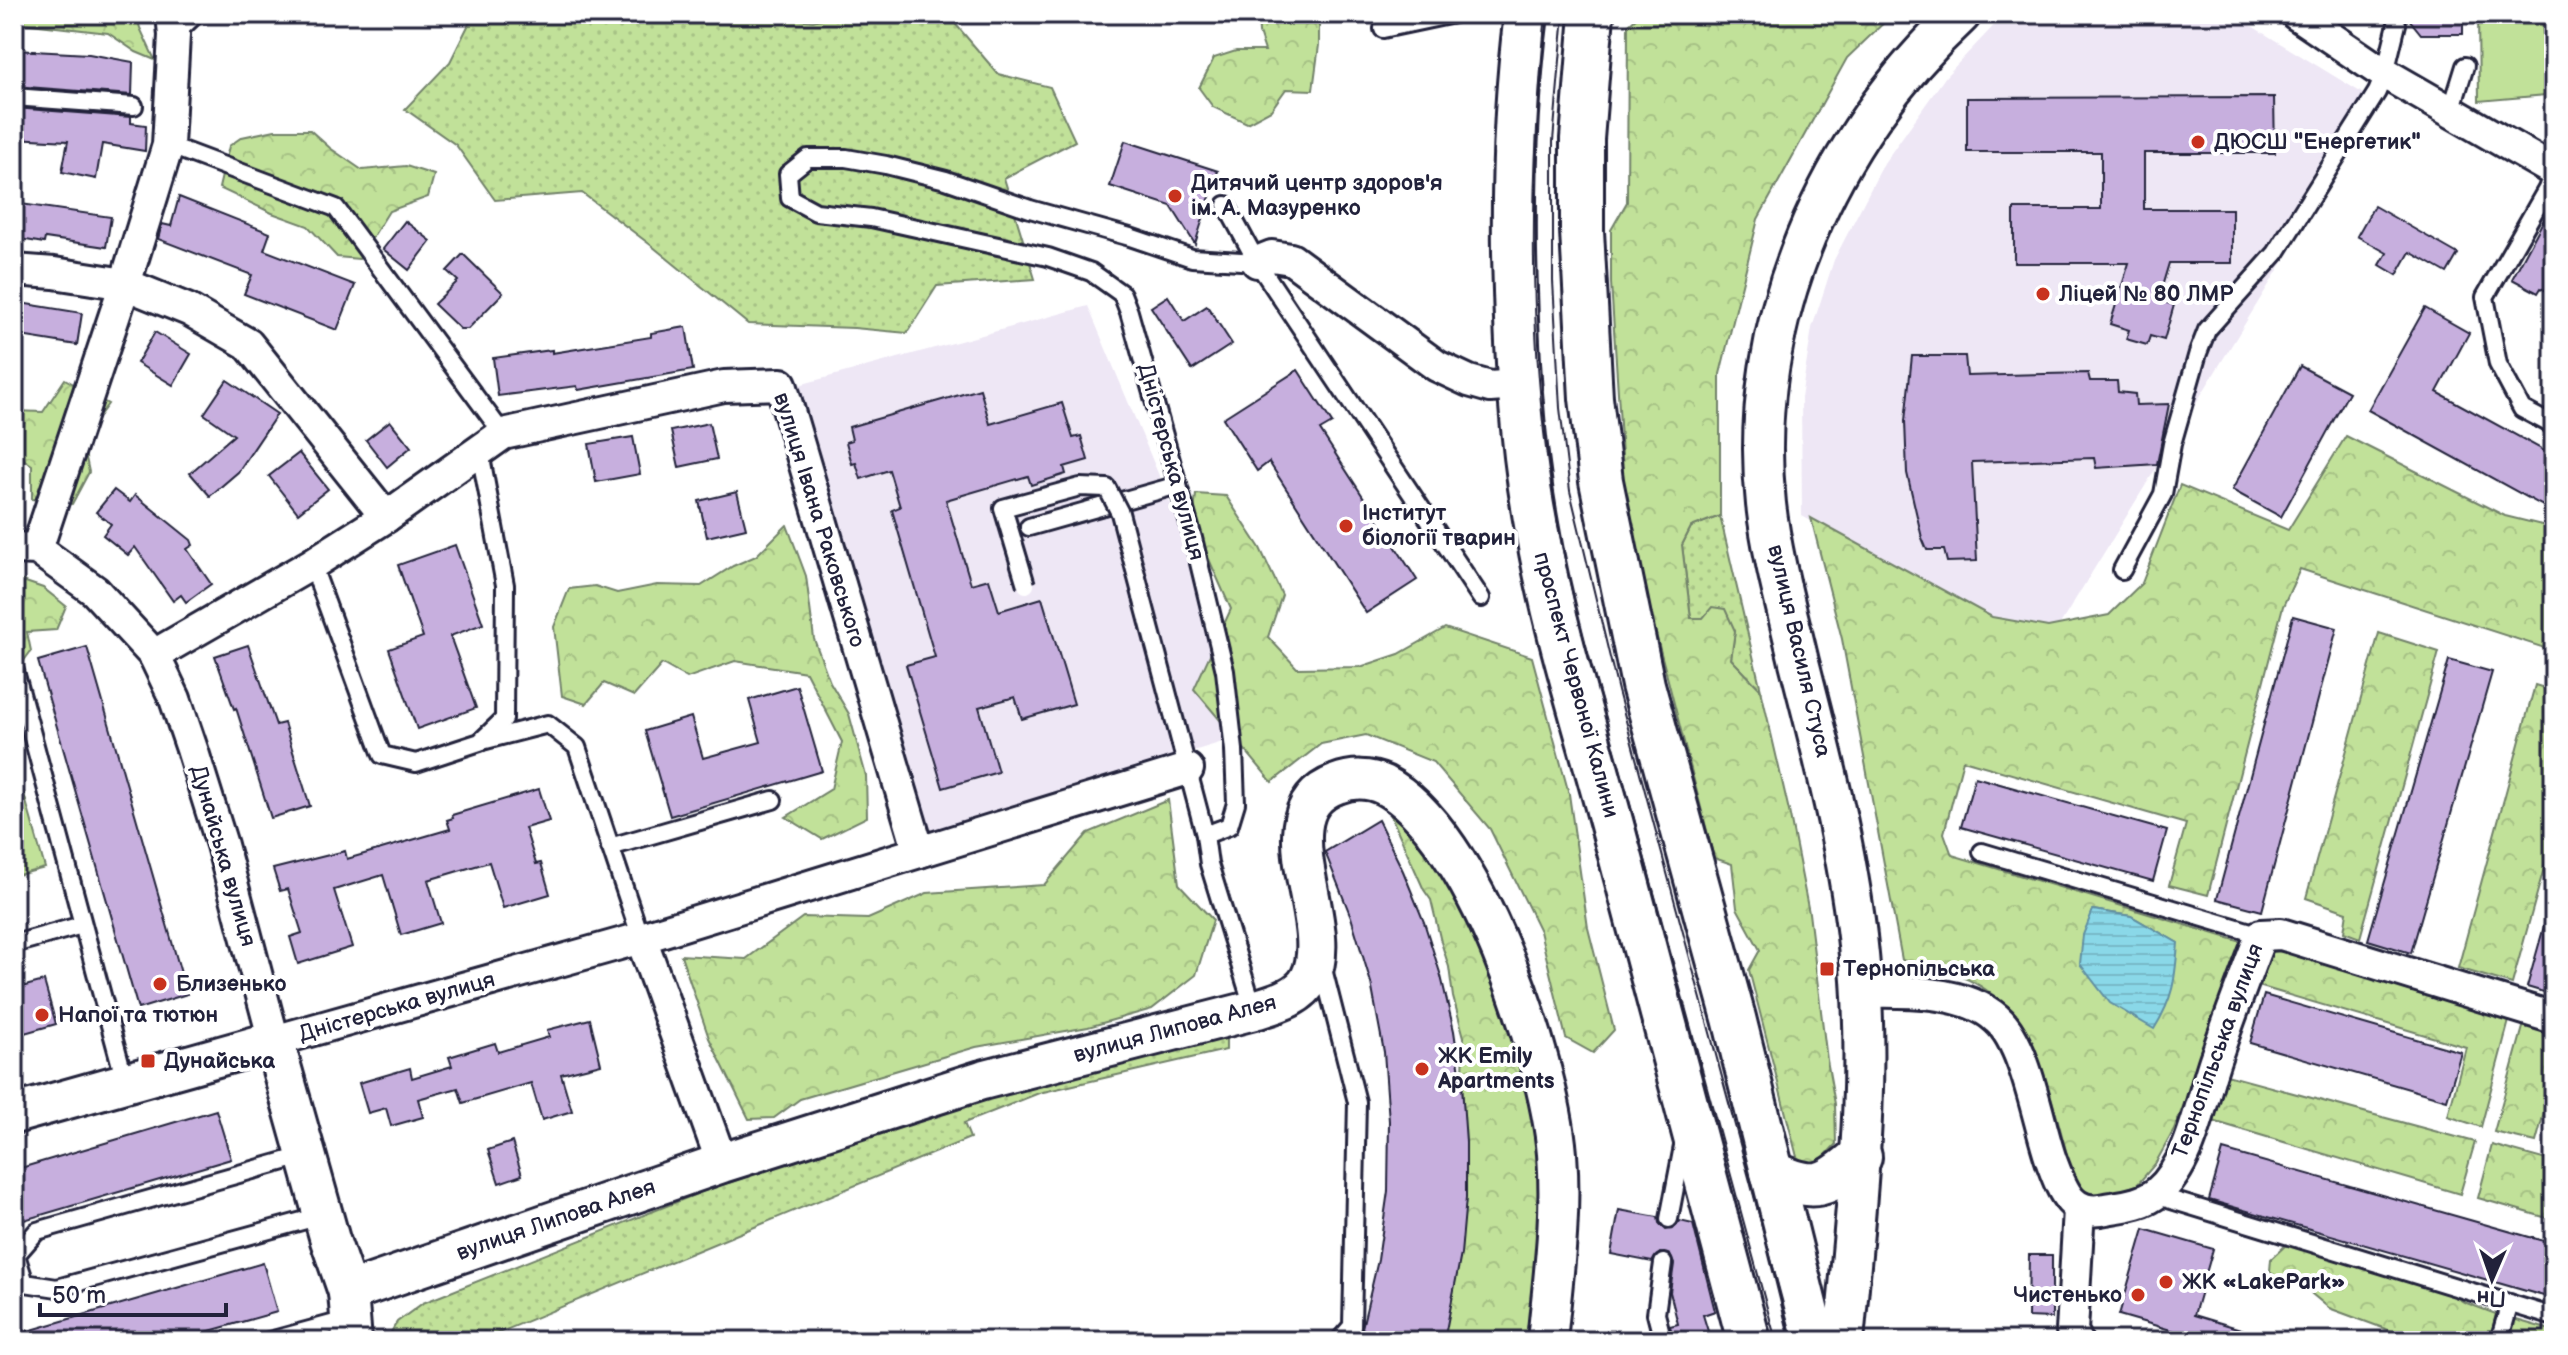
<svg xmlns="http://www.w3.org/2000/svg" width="2568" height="1355" viewBox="0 0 2568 1355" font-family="'Balsamiq Sans',sans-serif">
	<defs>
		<pattern id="grass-dots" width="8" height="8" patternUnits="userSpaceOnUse" patternTransform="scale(2)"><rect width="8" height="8" fill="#c1e199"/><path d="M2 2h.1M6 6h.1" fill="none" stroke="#a6c185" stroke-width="1.8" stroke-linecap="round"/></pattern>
		<pattern id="forest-crowns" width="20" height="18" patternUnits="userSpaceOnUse" patternTransform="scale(2)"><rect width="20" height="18" fill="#c1e199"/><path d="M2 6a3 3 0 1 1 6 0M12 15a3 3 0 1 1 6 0" fill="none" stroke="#a6c185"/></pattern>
		<pattern id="water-rules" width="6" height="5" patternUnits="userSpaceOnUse" patternTransform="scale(2)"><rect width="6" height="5" fill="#8ad8e8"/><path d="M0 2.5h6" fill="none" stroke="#77b9c8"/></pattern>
	</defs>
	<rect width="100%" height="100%" fill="#fff"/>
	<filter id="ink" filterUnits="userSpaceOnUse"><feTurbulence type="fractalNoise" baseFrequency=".0125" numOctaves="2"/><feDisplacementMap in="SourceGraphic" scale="16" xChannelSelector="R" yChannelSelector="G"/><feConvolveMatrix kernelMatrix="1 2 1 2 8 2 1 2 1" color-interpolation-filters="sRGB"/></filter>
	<g filter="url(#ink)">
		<g fill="#eee7f5">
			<path d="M2005 14H2232L2380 104 2054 634 1983 618 1802 516 1801 398 1812 328 1834 260 1884 163 1946 76Z"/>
			<path d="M1088 306 1265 729 926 833 788 388Z"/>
		</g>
		<g fill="url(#grass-dots)" stroke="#72826a" stroke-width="2">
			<path d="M474 14H749L813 21 838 14H947L998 74 1050 87 1075 141 1004 178 1035 279 937 286 907 333 854 328 748 324 652 246 582 193 495 200 456 145 405 109 450 62Z"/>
			<path d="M1720 516 1761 690 1731 659 1735 631 1703 618H1691L1682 545 1691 527Z"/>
			<path d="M1226 1035V1050L1039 1093 964 1123 970 1138 479 1341H386L397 1322 423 1303 704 1191 1010 1089Z"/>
		</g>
		<g fill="url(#forest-crowns)" stroke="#72826a" stroke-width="2" fill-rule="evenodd">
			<path d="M14 14H136L140 28 155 60 136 52 108 33 14 22Z"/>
			<path d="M1258 14H1319V45L1313 90 1286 89 1271 110 1247 123 1213 107 1199 88 1214 58 1236 51H1265L1259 33Z"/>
			<path d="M1640 14H1893L1847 58 1758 219 1720 374V516L1691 527 1682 545 1691 618H1703L1712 607 1725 609 1735 631 1731 659 1761 690 1789 811 1809 913 1827 1060 1835 1104 1836 1144 1823 1158 1808 1165 1797 1157 1749 970 1760 950 1737 908 1732 864 1714 858 1626 518 1611 283V230L1627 202 1628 25Z"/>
			<path d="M275 130H310L330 148 362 170 406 166 434 175 428 197 389 211 359 259 337 257 308 226 272 213 219 188 229 146 242 137Z"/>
			<path d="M65 379 108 404 82 439 89 472 72 504 32 499V465L14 453V411L43 412Z"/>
			<path d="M2346 436 2505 516 2554 528V651L2300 569 2283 606 2208 895 2169 885 2186 824 1963 760 1944 833 1952 855 2245 943 2174 1130 2155 1164 2137 1185 2103 1197 2086 1192 2074 1179C2053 1112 2042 1018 1973 982 1952 971 1925 967 1902 960L1842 639 1811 518 1992 617 2048 627 2109 615 2142 583 2180 485 2288 530ZM2093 910 2131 916 2178 943Z"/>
			<path d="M1196 494 1226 496 1260 548 1282 595 1268 637 1297 668 1360 667 1399 654 1445 628 1532 657 1569 794 1588 928 1614 1030 1593 1053 1566 1038 1540 931 1490 829 1433 762 1366 735 1321 744 1272 782 1194 689 1231 609 1193 523Z"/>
			<path d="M787 525 806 576 814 639 830 682 849 714 866 776 867 817 822 839 786 817 831 789 842 742 806 672 735 661 687 678 662 664 634 696 604 683 586 704 562 696 554 627 569 589 595 586 617 593 657 585 701 586 733 566 756 556Z"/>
			<path d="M14 578 43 588 66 606 56 630 27 632 31 651 14 674Z"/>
			<path d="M2379 633 2439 652 2360 938 2344 932 2347 912 2306 898Z"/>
			<path d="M2535 685 2554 691V832L2512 984 2458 968Z"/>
			<path d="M1378 787 1454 865 1543 1105 1537 1341H1435L1462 1130 1464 1037 1453 997 1449 967 1441 942 1431 900 1424 890Z"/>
			<path d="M1168 800 1179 884 1213 920 1196 975 1152 1009 1088 1027 976 1047 800 1099 774 1118 749 1119 709 1038 681 955 746 959 803 917 868 919 927 893 1044 885 1088 833Z"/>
			<path d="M2297 950 2510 1017 2481 1127 2448 1116 2466 1047 2255 985 2263 963 2273 952Z"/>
			<path d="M2525 1020 2554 1029V1076L2536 1142 2494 1132Z"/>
			<path d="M2219 1073 2475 1142 2460 1194 2206 1119Z"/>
			<path d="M2492 1145 2554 1162V1220L2478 1198Z"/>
			<path d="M2288 1243 2416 1273 2464 1302 2496 1314 2489 1341H2418L2329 1308 2301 1285 2278 1279 2270 1271 2271 1259Z"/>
			<path d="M2513 1319 2554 1331V1341H2506Z"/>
		</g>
		<g fill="#c1e199" stroke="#72826a" stroke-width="2">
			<path d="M2478 14H2542L2546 95 2479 101Z"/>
			<path d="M20 780 45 868 14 876V782Z"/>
		</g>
		<path fill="url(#water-rules)" stroke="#608fa3" stroke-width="2" d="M2093 910 2131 916 2178 943C2175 979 2174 997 2154 1029L2110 1003 2080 964 2083 935Z"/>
		<g fill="#c7afde" stroke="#22223b" stroke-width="2">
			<path d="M2405 14H2463V34H2421Z"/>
			<path d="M14 50 89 54 133 62 132 95 14 86Z"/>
			<path d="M2274 97 2275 153H2144V209H2232V263H2169L2158 300 2174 305 2164 340 2150 336 2147 345 2126 339 2129 330 2110 324 2129 263H2014V209H2101V152H1967V98Z"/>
			<path d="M14 108 131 117V123L146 125 145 151 102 144 96 179 62 172 68 141 14 138Z"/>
			<path d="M1125 141 1218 171 1195 244 1171 206 1110 186Z"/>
			<path d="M179 197 270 233 264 250 355 285 337 330 244 294 252 275 158 239 162 224 171 226Z"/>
			<path d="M2554 201V295L2541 288 2538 293 2512 279Z"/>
			<path d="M14 203 111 217 106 247 45 238 44 243 14 238Z"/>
			<path d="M2374 206 2458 254 2447 273 2410 252 2397 275 2380 265 2387 253 2357 236Z"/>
			<path d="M405 221 431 241 409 270 383 249Z"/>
			<path d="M463 254 503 293 468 329H460L434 304 458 281 447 271Z"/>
			<path d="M1168 296 1184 321 1207 306 1232 344 1192 370 1151 307Z"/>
			<path d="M14 302 82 313 77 345 14 335Z"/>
			<path d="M2425 308 2469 333 2437 392 2554 456V512L2368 410Z"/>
			<path d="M686 327 693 370 578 390 577 386 498 396 493 358 552 350V353L651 337V333Z"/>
			<path d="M155 332 191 354 173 385 137 363Z"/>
			<path d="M1912 356H1965L1967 376 2088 373 2090 381H2117L2118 392 2135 394 2136 405 2169 404 2157 464 2096 468 2094 458 1972 462 1977 561 1947 562 1944 550H1927L1922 538 1907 473 1905 421Z"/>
			<path d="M2300 366 2349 392 2281 517 2232 490Z"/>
			<path d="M1298 370 1332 423 1320 430 1417 580 1366 613 1269 462 1257 471 1223 418Z"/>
			<path d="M227 380 277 414 238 472 210 496 190 473 234 435 204 414Z"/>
			<path d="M980 389 990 424 1062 403 1073 438 1081 436 1088 460 1064 467 1066 474 1031 485 1028 476 946 500 971 584 989 579 999 611 1042 598 1074 704 1022 719 1015 697 979 707 998 772 943 788 906 665 935 657 892 510 900 507 889 470 861 479 856 463 852 464 846 442 852 440 849 427Z"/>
			<path d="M390 421 411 447 387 467 366 440Z"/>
			<path d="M709 423 717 459 679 467 671 431Z"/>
			<path d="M633 437 640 474 596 482 589 444Z"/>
			<path d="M299 453 328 489 298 513 269 476Z"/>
			<path d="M114 490 130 502 135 495 191 540 193 545 187 549 211 584 186 602 181 595 173 601 135 547 128 555 103 535 111 524 96 512Z"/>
			<path d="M737 492 746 528 707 537 699 501Z"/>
			<path d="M455 545 483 624 450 636 476 708 417 729 389 649 423 637 398 565Z"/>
			<path d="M2293 616 2337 628 2262 911 2217 899Z"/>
			<path d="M248 645 276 725 284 723 310 806 271 818 236 708 234 709 215 656Z"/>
			<path d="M87 647 187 994 138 1009 38 661Z"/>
			<path d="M2449 660 2492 672 2411 953 2368 940Z"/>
			<path d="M797 686 822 771 670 816 645 731 691 717 703 758 761 742 749 700Z"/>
			<path d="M1975 777 2167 831 2153 881 1961 827Z"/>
			<path d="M539 789 549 821 525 828 536 864 541 863 550 894 503 908 489 862 428 880 441 923 401 935 383 875 334 890 352 947 298 964 290 937 302 933 288 889 280 891 273 869 345 851 347 859 450 829 447 820 453 818 452 815Z"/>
			<path d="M1378 820 1403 871 1424 922 1441 976 1454 1031 1462 1086 1466 1142V1198L1461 1254 1444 1341H1379L1362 1328 1378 1260 1388 1191 1389 1121 1384 1052 1371 983 1351 917 1325 852Z"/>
			<path d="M2548 912H2554V995L2527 987Z"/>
			<path d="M44 981 56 1024 14 1036V989Z"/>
			<path d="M2264 995 2461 1052 2447 1100 2250 1043Z"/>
			<path d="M590 1019 601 1064 561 1074 572 1111 542 1120 531 1083 463 1103 458 1088 418 1099 423 1117 391 1126 386 1108 368 1113 359 1083 410 1068 412 1078 452 1066 449 1057 495 1043 498 1052 549 1037 547 1030Z"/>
			<path d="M216 1110 231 1159 14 1223V1170Z"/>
			<path d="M512 1142 522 1175 499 1183 488 1150Z"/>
			<path d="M2223 1150 2554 1244V1299L2209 1200Z"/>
			<path d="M1619 1210 1658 1217 1659 1223 1666 1230 1673 1229 1680 1221 1693 1224 1715 1311 1703 1315 1711 1341H1674L1670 1326 1678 1324 1670 1292 1674 1264 1670 1255 1660 1253 1652 1262 1611 1254Z"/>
			<path d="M2144 1229 2213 1249 2194 1315 2264 1336 2263 1341H2186L2188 1335 2119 1315Z"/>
			<path d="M2029 1255H2052V1318L2028 1317Z"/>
			<path d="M263 1263 277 1312 174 1341H14V1335Z"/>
		</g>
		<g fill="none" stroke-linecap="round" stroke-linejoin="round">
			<defs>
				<g id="service">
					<path d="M1383 29 1454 14"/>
					<path d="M174 35 196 14"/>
					<path d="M14 97 134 106"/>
					<path d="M2451 111 2465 66"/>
					<path d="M168 145 336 208 503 434"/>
					<path d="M2553 171 2547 189 2485 297 2498 364 2522 409 2554 426"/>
					<path d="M1226 205 1257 262 1481 598"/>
					<path d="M1029 527 1178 485"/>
					<path d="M312 564 382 755 416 763 480 742 504 719 505 585 480 452"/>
					<path d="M2122 570 2163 494 2172 444 2198 353 2207 330 2276 253 2377 92 2385 73 2397 24"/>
					<path d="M1142 597 1205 835 1229 826 1236 803 1234 750 1225 671 1193 538 1129 312 1122 294 1091 272 1048 257 871 218 816 212 790 198 788 174 808 158H846L886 165 946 180 1030 209 1130 237 1192 258 1257 262"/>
					<path d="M15 671 125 1081"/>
					<path d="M482 741 548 724 577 747 641 938"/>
					<path d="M1205 835 1209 864 1254 1010"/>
					<path d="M610 847 773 800"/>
					<path d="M1982 852 2261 935"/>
					<path d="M14 944 82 925"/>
					<path d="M1322 965 1357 1102 1352 1326 1339 1341"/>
					<path d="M306 1155 37 1231 16 1255 25 1283 57 1288 324 1215"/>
					<path d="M2155 1195 2554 1317"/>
					<path d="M1669 1219 1684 1141"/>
					<path d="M1663 1263 1656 1314 1663 1341"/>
					<path d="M269 1341 350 1319"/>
					<path d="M2499 1341 2510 1303"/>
				</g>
				<g id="minor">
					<path d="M2296 14 2377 69 2554 171"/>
					<path d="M1257 262 1272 256 1291 259 1437 366 1469 381 1490 387 1518 385"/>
					<path d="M14 270 54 273 125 284 189 310 248 344 386 517"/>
					<path d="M14 548 37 549 95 591 154 655 175 699 192 749 222 845 274 1041 641 938 1188 769"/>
					<path d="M37 549 125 284 168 145 174 35 172 14"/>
					<path d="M154 655 312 564 386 517 503 434 724 386 781 384 919 852"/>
					<path d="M641 938 722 1163"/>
					<path d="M1863 992C1902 991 1966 990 1997 1019 2026 1044 2038 1123 2051 1160 2062 1189 2070 1217 2106 1209 2124 1206 2144 1204 2158 1192 2193 1162 2201 1097 2217 1054 2231 1014 2246 974 2261 935L2281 934 2554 1018"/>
					<path d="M2077 1341 2072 1331 2079 1209"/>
				</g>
				<g id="tertiary">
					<path d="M14 1114 274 1041 330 1240 348 1292"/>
					<path d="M352 1341 348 1292 722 1163 982 1080 1254 1010C1273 1004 1300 998 1310 978 1338 923 1260 812 1337 784 1352 778 1369 778 1384 785 1474 832 1549 1057 1557 1154 1562 1216 1553 1279 1547 1341"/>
					<path d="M1844 1341C1856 1206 1873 1071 1857 936 1846 843 1822 752 1799 662 1787 610 1772 557 1766 504 1746 322 1828 137 1961 14"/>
				</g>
				<g id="secondary">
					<path d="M1526 14C1516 94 1513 172 1514 252 1516 345 1520 438 1537 530 1555 635 1589 737 1616 840 1661 1007 1705 1174 1749 1341"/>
					<path d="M1592 14 1582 139V231L1591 398 1601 481 1643 685 1734 1018 1814 1341"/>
					<path d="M1772 1172C1815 1193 1826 1187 1860 1157"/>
				</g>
			</defs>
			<use href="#service" stroke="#22223b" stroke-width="22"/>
			<use href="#minor" stroke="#22223b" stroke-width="36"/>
			<use href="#tertiary" stroke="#22223b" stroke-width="44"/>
			<use href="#secondary" stroke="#22223b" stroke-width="48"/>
			<use href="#service" stroke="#fff" stroke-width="16"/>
			<use href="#minor" stroke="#fff" stroke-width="30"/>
			<use href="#tertiary" stroke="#fff" stroke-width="38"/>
			<use href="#secondary" stroke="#fff" stroke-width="42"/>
			<g stroke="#22223b" stroke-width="2">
				<path d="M1546 14C1531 161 1528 310 1547 457 1562 576 1599 692 1631 808 1679 986 1728 1163 1776 1341"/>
				<path d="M1564 14 1553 141V281L1560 408 1570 491 1618 691 1793 1341"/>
			</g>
			<defs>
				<path id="service-bridge" d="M1026 585 1003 508 1080 487 1107 488 1120 513 1142 597"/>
			</defs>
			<use href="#service-bridge" stroke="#22223b" stroke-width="22" stroke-linecap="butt"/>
			<use href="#service-bridge" stroke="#fff" stroke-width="16"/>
		</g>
	</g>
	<g fill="#c8321e" stroke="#fff" stroke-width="3">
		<circle cx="2198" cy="142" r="8"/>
		<circle cx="1175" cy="196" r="8"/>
		<circle cx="2043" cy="294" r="8"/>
		<circle cx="1346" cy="526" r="8"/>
		<rect x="1819" y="961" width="16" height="16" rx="4"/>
		<circle cx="160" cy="984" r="8"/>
		<circle cx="42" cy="1015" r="8"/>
		<rect x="140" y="1053" width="16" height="16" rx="4"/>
		<circle cx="1422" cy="1069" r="8"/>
		<circle cx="2166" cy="1282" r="8"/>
		<circle cx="2138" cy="1295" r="8"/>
	</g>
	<g text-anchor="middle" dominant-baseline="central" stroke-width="8" stroke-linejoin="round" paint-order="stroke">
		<g font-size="22" font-weight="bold" fill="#22223b" stroke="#fff" text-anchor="start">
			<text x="2214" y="142">ДЮСШ "Енергетик"</text>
			<text x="1191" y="183">Дитячий центр здоров'я<tspan x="1191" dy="25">ім. А. Мазуренко</tspan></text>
			<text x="2059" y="294">Ліцей № 80 ЛМР</text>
			<text x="1362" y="513">Інститут<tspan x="1362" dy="25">біології тварин</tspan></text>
			<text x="1843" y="969">Тернопільська</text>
			<text x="176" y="984">Близенько</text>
			<text x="58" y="1015">Напої та тютюн</text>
			<text x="1438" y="1056">ЖК Emily<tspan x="1438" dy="25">Apartments</tspan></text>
			<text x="164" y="1061">Дунайська</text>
			<text x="2182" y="1282">ЖК «LakePark»</text>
			<text x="2122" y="1295" text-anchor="end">Чистенько</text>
		</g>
		<g font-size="22" fill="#22223b" stroke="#fff">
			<text transform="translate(1171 462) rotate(75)">Дністерська вулиця</text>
			<text transform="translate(819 520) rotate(73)">вулиця Івана Раковського</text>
			<text transform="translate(1799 651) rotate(77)">вулиця Василя Стуса</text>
			<text transform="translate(1576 685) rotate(75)">проспект Червоної Калини</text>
			<text transform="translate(223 856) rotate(74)">Дунайська вулиця</text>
			<text transform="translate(397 1007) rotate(-16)">Дністерська вулиця</text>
			<text transform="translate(1175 1029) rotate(-15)">вулиця Липова Алея</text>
			<text transform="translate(2218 1051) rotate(-70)">Тернопільська вулиця</text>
			<text transform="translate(556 1220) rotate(-19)">вулиця Липова Алея</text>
		</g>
	</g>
	<rect width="2568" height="1355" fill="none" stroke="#fff" stroke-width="48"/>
	<rect x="24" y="24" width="2520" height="1307" fill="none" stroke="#22223b" stroke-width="3" filter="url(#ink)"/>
	<g transform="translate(2492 1279) rotate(182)" stroke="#ffffff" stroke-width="6" paint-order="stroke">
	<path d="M0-6L14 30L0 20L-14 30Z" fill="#22223b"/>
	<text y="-12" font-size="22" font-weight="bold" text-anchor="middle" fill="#22223b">Пн</text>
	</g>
	<path d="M40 1303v12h186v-12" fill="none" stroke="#22223b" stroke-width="4"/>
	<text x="52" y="1303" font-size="24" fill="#22223b" stroke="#ffffff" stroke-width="6" paint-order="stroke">50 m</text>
</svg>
